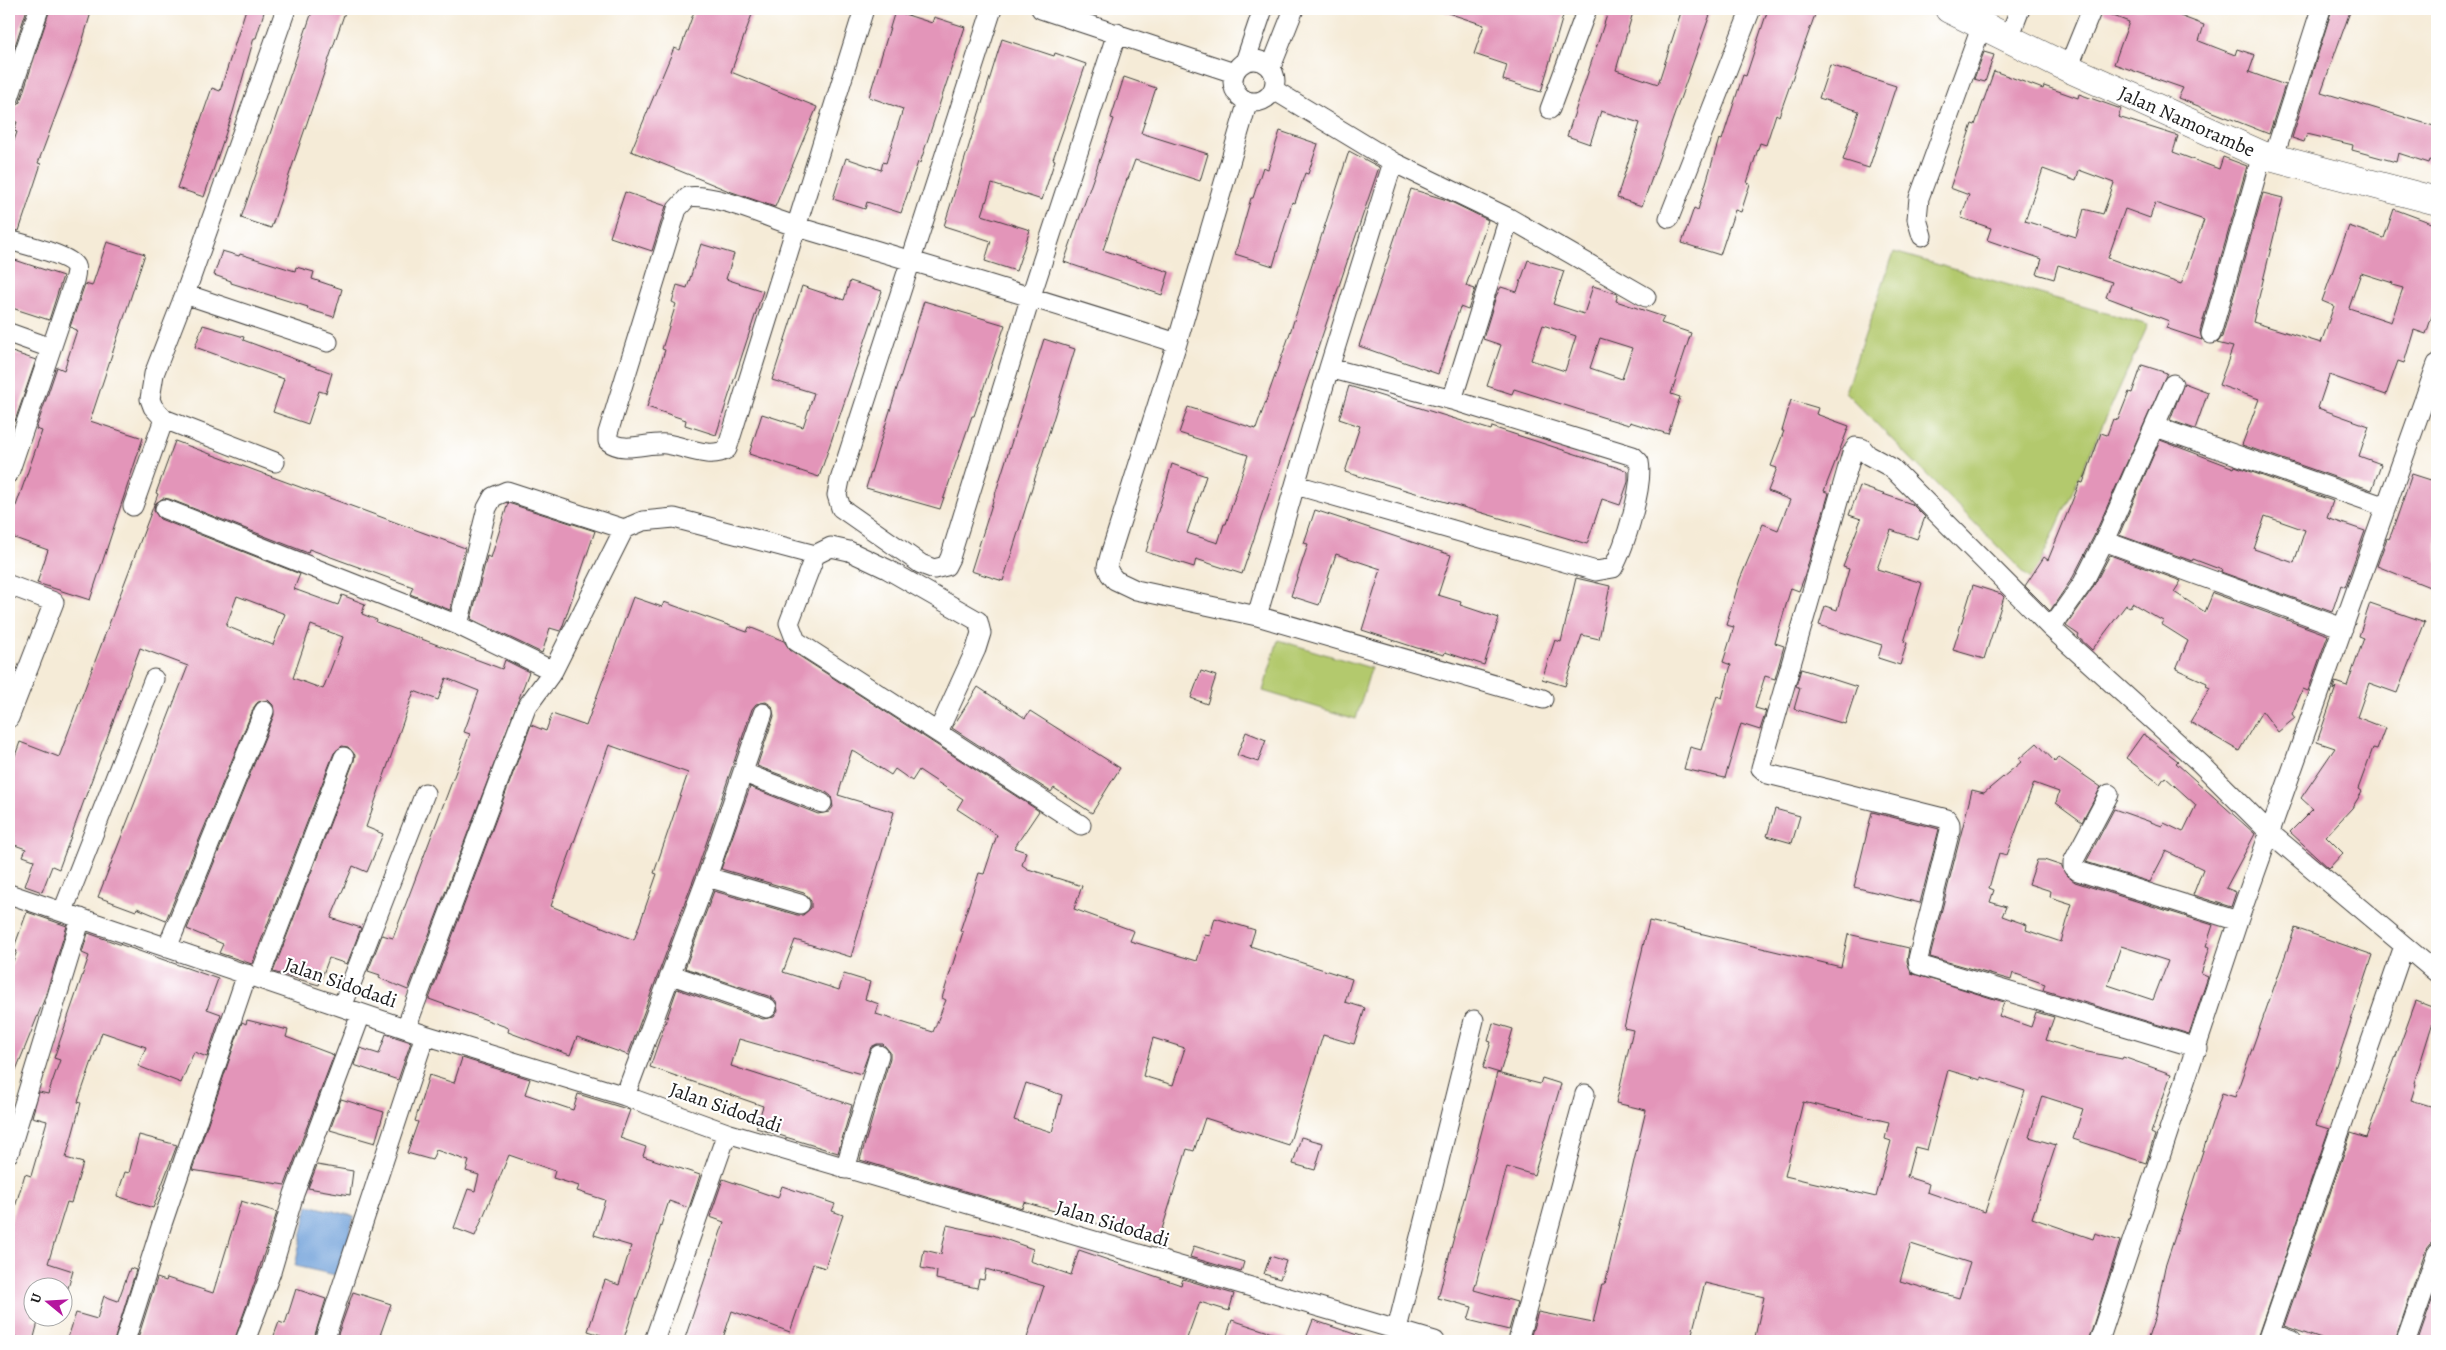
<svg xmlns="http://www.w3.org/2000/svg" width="2446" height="1350" viewBox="0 0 2446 1350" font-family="Alegreya,serif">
  <rect width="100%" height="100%" fill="#fff"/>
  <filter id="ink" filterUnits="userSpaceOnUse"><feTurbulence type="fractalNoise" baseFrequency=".02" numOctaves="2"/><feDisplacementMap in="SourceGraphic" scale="10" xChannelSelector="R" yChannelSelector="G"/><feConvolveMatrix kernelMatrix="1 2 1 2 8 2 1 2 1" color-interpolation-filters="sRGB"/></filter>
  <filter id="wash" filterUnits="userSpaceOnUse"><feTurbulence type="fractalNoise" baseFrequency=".0096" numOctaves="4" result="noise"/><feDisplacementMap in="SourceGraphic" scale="20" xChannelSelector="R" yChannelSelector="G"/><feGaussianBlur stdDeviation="1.12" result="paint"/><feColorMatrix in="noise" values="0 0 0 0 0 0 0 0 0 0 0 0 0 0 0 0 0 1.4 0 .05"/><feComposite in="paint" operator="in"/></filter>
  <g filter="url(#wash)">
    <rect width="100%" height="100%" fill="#f5ebd7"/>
    <!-- green -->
    <path fill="#b3c96d" stroke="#687244" d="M1894,252l254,73 -116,256 -187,-189z
      M1278,640l93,28 -15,51 -93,-28z"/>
    <!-- water -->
    <path fill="#6fa0d9" stroke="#465e7a" d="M308,1205l46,11 -14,60 -45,-10z"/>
    <g id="blocks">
      <!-- building -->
      <path fill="#e395b9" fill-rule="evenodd" d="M9,9h18l-18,55z
        M50,9h42l-14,47 -40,107 3,1 -22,67 -10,-2v-74l8,-23 -3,-1 3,-9 -8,-1v-12l7,-2 4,-5z
        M246,9h19l-9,29h-2l-21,74 -29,85 -27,-9 35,-100 8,3z
        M313,9h33l-75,219 -30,-10z
        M695,9h59l-23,63 86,35 -42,100 -46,-16 -98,-40 43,-103 6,2z
        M1446,9h119l-24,83 -38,-12 4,-15 -33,-11 10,-29 -39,-13z
        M1609,9h25l-18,61 42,14 24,-75h30l-70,197 -25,-8 23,-75 -39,-12 -11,33 -23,-8z
        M1768,9h49l-38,107 -3,-2 -10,31 -6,-2 -13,40 3,1 -9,28 -6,-2 -15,45 -38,-12 12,-35 4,2 21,-71 3,1 21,-65 3,1z
        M2103,9h80l-3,7 24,9 -5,16 36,14 2,-6 18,6 -6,17 36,13 -16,49 -91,-36 5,-10 -69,-24 15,-42 -26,-10z
        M2332,9h19l-30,83 116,35v35l-7,-2 -1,3 -31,-10 -2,9 -44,-12 1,-5 -46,-11 -3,8 -12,-4z
        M895,11l37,12 2,-6 31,10 -45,136 -2,-1 -17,51 -34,-11 -2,7 -32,-10 13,-41 35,12 2,-8 3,1 17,-54 -34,-12z
        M1002,39l52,17 1,-3 31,11 -33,95 2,1 -13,40 -50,-16 -10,31 48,15 -14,41 -31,-10 6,-20 -47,-15z
        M1984,52l10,3 -9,27 -11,-3z
        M1830,65l66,21 -27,82 -26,-8 16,-49 -40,-13z
        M1994,71l49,18 1,-3 34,12 1,-4 42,15 -3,8 60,19 -5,16 46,17 4,-12 24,9 -47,165 2,9 -36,-12 3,-7 -63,-24 6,-15 -54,-17 -4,14 -17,-5 5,-15 -55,-19 4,-12 -30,-10 8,-23 -19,-7 22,-64 3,1zM2043,169l33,12 3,-11 35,13 -11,31 -19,-5 -8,28 -51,-16zM2155,203l49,17 -23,64 -73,-26 17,-49 25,9z
        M1124,77l32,11 -15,45 67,21 -8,27 -65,-21 -7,19h-1l-24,71 66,22 -7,23 -98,-33 50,-143 -3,-1z
        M1280,131l38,13 -10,30 -3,-1 -10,30 -3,-1 -19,64 -38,-12 16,-56h2l10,-31 5,2z
        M1349,151l30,16 -137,407 -46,-15 -2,8 -48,-15 26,-88 34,12 -19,57 31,10 6,-19h2l22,-69 -69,-22 9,-26 68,22 32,-90z
        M1411,189l36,11 41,20 -22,66 9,3 -7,21 -8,-3 -22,67 -79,-28z
        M625,192l41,14 -14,45 -42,-14z
        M2263,193l20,5 -30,124 68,21 13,-37 -12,-5 27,-75 35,12 10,-29 43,16v76l-11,33 -12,-4 -10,33 -6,-2 -12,34 -57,-20 -11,33 51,18 -10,30 22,8 -9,26 -130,-45 17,-46 -40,-14 14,-38 -16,-4 5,-6zM2361,273l32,10 -1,2 11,3 -12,34 -42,-14z
        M107,242l38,12 -55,167 53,17 -53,162 -53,-17 11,-33 -39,-14v-10l33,-95 -6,-2 21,-62 7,3 13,-40 -7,-3 15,-43 7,2z
        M701,244l33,10 -8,25 37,12 -47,144 -31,-10 1,-5 -39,-13 18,-57 -3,-1 14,-45 -4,-2 5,-17 10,3z
        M222,251l17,5 1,-2 55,17 1,-4 18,5 -2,7 30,10 -8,28 -27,-8 1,-2 -77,-24v-2l-17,-6z
        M9,258l54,18 -14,44 -40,-13z
        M1528,260l36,11 -11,33 31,10 9,-28 25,8 -2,7 48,16 -3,6 30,10 -20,61 9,3 -12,37 -38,-12 -1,3 -27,-8 -88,-28 -2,5 -25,-8 14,-41 -18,-6 13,-43 5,-9 16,5zM1543,325l33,11 -11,35 -34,-11zM1600,338l32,10 -10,31 -32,-11z
        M850,281l32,10 -63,186 -70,-23 13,-40 41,13 11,-34 -42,-13 30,-94 42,14z
        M924,301l81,24 -31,91h-2l-32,93 -74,-21z
        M203,325l41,12 -1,3 89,33 -6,20 -7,-2 -11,33 -35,-12 11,-33 -89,-32z
        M1044,339l31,10 -72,232 -32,-10z
        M9,351l27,9 -21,61 -6,-2z
        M2142,365l25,8 -1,2 -72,161 -21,41 -23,34 -25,-25 19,-29 4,3 32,-78 3,1 18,-50 6,2 6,-16 5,1 11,-28 3,1z
        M2184,383l24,9 -13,37 -25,-9z
        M1349,386l142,44 1,-3 136,44v11l-8,23 -18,-6 -15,45 -242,-72 15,-46 -21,-7z
        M1791,400l27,8 -2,6 33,12 -25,65 5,2 -25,85 -5,13 -8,-3 -16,55 9,3 -9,33 -10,-3 -10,32 11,3 -6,19 -19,-6 -16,54 -41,-9 6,-22 11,3 16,-54 5,2 9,-33 -8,-3 11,-35 -8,-2 14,-46 23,-55 15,6 12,-30 -22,-9 9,-23 -6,-2 13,-35h-2z
        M2160,440l74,28 1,-2 98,35 -6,17 38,13 -20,56 -4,-2 -9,27 -111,-40 1,-2 -29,-11 -1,2 -73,-26zM2265,516l40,14 -11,33 -40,-14z
        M175,441l290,107 -15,62 -40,-16 3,-7 -104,-38 -1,4 -139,-54 -6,-1 -8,6 -1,7 6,8 140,55 -6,15 44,16 4,-10 23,9 -3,10 15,6 -1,2 126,47 3,-9 24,12 -121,318 -29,-12 1,-3 -12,-4 14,-36 11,3 77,-204 -6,-2 15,-41 -33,-13 -8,22 -24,-9 -48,136 17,7 -16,38 -14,-6 -22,52 30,10 -14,36 -18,-6 -10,27 -46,-13 81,-211 1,-6 -7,-8 -6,-1 -8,7 -82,211 -33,-11 4,-9 -36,-15 87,-214 -1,-10 -5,-5 -10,2 -4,5 -88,213 -29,-12 -1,3 -38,-14 90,-231 -48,-18 -81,221 -7,-3 -10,26 -17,-6 9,-26 -11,-4 3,-7 -17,-6v-71l11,-30 39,15 99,-263 -2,-1zM237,596l48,18 -12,31 -47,-19zM311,625l32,12 -20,52 -30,-11z
        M2412,474l25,8v108l-60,-24 10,-28 2,1 3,-7z
        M1860,486l52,18 13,13 -8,22 -26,-9 -14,39 45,14 -18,59 3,1 -7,22 -22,-7 4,-13 -63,-20 6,-19 12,4 12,-41 -6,-2 18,-48 -12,-4z
        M508,503l87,28 -33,97 -2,3 -10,-3 -8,25 -71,-34 16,-63 4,2z
        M1315,510l136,45 -13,40 23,7 -1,3 39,13 -15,47 -39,-13 -1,3 -27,-7 -55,-18 19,-61 -45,-15 -17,51 -28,-9 17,-52 -4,-1z
        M2110,555l71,26 -7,11 31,20 8,-19 115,42 -20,56 -5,-2 -11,25 3,4 -17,14 -16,-21 -23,40 -49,-29 20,-34 -4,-2 1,-3 -31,-14 12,-28 -27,-17 2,-3 -31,-18 -2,4 -4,-2 -34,45 -14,-13 1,-2 -13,-9 26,-37z
        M1576,578l34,8 -11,53 -17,-4 -17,51 -23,-7 13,-39 6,2z
        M1973,585l28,9 3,3 -20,62 -31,-9z
        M633,597l29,10 2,-5 83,30 2,-5 35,14 6,9 249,161 -25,37 12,4 -4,13 6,4 54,17 -8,23 60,22 -4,10 67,20 8,-26 5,1 5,-18 40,12 -5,16 102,33 -7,23 20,6 -11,36 -31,-9 -34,110 -84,-27 -11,33 -7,-2 -29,93 -134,-40 -2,6 -162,-48 30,-102v-6l-7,-8h-6l-6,3 -10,27 -122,-35 -8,27 121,39 -14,48 -82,-25 7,-22 -113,-39 27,-78 86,30 11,-2 4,-6 -2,-10 -5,-4 -86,-29 29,-77 83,24h6l8,-7v-7l-7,-8 -83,-24 29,-82 68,27 11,-2 4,-5 -2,-11 -5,-4 -69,-26 17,-50 -2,-10 -6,-4 -10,2 -4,5 -56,164 -68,182 -51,-18 -7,18 -62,-23 1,-4 -80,-29 102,-274 15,6 6,-17 34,12zM609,745l79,28 -34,100 3,1 -23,66 -83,-34zM852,750l39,25 4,-6 17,12 7,-11 44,29 -6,10 40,26 -13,39 -5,-1 -19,58 3,1 -21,66 4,2 -13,32 -57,-18 3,-10 -14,-5 5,-17 -26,-8 -5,16 -56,-18 12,-32 56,17 43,-145 -56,-17zM1153,1038l32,10 -12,37 -30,-9zM1026,1083l36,12 -10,37 -38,-12z
        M2370,603l55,19 -28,71 -28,-10 -12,34 28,11 -8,21 -4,-1 -15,41 4,3 -10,16 -26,28 17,17 -14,15 -39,-36 23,-23 -12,-11 34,-50 -18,-6 19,-55 -3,3 2,-8 12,4 17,-48 -5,-2z
        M1801,669l56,18 -12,37 -51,-15 6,-21 -4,-2z
        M1201,671l15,5 -9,28 -16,-6z
        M978,687l47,31 5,-7 90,57 -28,45 -38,-25 -3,4 -99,-64z
        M1246,732l20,8 -8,22 -21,-7z
        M2143,734l35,27 -2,2 79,71 -29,54 10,4 -5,15 -38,-12 10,-26 -37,-18 -16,31 -64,-20 28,-53 48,17 2,-3 19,9 13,-27 -31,-28 -5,7 -34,-26z
        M2037,743l18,19 3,-5 43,30 -19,35 -26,-19 3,-11 -25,-9 -27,72 -8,-2 -10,35 5,2 -4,12 16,5 -4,9 25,9 -1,5 35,12 11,-38 -22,-7 1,-6 -22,-7 8,-24h7l18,6 4,9 9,7 138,43 -7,21 4,1 -9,27 7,3 -19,57 -146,-44 2,-6 -32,-11 -2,7 -81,-23 42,-167 12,3 37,-31 -2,-3zM2121,946l47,15 -15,39 -45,-15z
        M1775,809l25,7 -8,27 -25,-7z
        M1872,812l67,17 -19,74 -66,-16z
        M27,912l40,14 -23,74 -34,85 -1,-114 8,-20 -4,-1z
        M1649,921l192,46 7,-33 61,14 -2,13 4,12 93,29 -5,14 32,11 5,-15 18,5 -8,23 32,10 44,9 1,-2 48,17 -20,59 4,2 -9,28 -73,-24 10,-30 -41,-13 -13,41 27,8 -24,73 61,21 2,-6 25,8 -32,100h-334l10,-44 -59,-14 -15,58h-133l-26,-6 7,-23 55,11 9,-39h3l41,-174 -30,-7 17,-73 -9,-2zM1948,1070l33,10v-3l44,14 -40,121 -58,-20 2,-8 -22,-7 8,-30 12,3zM1803,1102l86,20 -4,17 6,2 -15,56 -91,-21zM1911,1244l59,19 -11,35 -59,-17z
        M2295,928l78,27 -57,170 13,4 -73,212h-109l8,-24 10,-50 57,-174 13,4z
        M88,933l130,46 -11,30 14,5 -14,43 -13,-5 -13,31 -43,-17 8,-19 -44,-15 -24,70 3,1 -15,55 17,5 -12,40 -4,-1 -19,61 25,8 -7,24 -4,-1v-6l-30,-3v35l6,2 -5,19h-4l-20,-6v-108l16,-53 6,2 16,-55 -15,-4 7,-25 9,2 12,-34 -6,-2 35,-102 -7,-3z
        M2416,1001l21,8 -23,74 2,1 -5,16 26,8v98l-5,17h5v19l-7,2 -4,5 -31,92h-68l-43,-15 67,-193 15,5z
        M247,1020l41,10 -2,7 48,18 -49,130 -93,-15 50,-148 4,2z
        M1493,1023l20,6 -13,44 -17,-5 8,-26 -3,-1z
        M386,1034l25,8 -13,38 -44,-15 6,-17 19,6z
        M462,1058l68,21 -5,15 48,16 5,-16 52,16 -10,28 26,9 -3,9 57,19 -11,33 -20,-7 -46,140h-24l2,-6 -13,-4 17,-51 14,5 12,-39 -37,-11 11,-35 -28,-9 2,-5 -26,-8 2,-7 -46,-16 -34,81 -21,-8 14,-39 7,2 4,-16 -13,-4 3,-10 -33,-11 -4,10 -25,-7 11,-31 -3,-1 14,-46 25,8z
        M1497,1073l43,11 2,-6 19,6 -27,91 -27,-8 -33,123 43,12 -8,28 -41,-10 4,-13 -34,-9z
        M341,1099l43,13 -9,31 -45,-13z
        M139,1135l38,10 -24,63 -36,-12 8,-24 4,1z
        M1301,1137l22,6 -8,27 -22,-6z
        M317,1165l36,6 -3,24 -42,-7z
        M723,1179l55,19 4,-12 53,18 -3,7 11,4 -18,53 -12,-4 -23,68 -58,-21 -10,30h-38l40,-119 -14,-5z
        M241,1201l36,11 -19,61 -24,68h-97l20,-63 9,3 1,-3 46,15z
        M947,1225l46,10 40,14 -3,12 41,14 8,-25 102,35 2,-6 51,15 -5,17 -29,-9 -14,39h-160l18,-55 -58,-17 -2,11 -5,-1 -2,9 -41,-9 1,-8 -16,-3 3,-18 17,4z
        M1194,1246l50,16 -3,10 -51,-15z
        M1270,1256l16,5 -6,18 -16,-5z
        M130,1268l6,2 -22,71h-47l9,-28 21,6 7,-23 14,5z
        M2437,1286v55h-19z
        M296,1289l30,10 -13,42h-41l7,-19 6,2z
        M353,1292l38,12 -13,37h-26l-15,-4z
        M1232,1320l55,18v3h-62z
        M1313,1320l53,18 -1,3h-60z"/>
    </g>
  </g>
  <g filter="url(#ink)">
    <use href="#blocks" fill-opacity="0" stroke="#3d3b38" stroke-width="1"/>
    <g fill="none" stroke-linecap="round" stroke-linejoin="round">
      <!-- street casing -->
      <g stroke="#3d3b38" stroke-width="21">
        <path id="street" d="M864,9l-137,440c-17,11 -43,-3 -61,-5 -19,-2 -42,10 -58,-3v-8l69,-224 11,-12c28,-4 83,22 113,31 125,37 251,75 376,115
          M992,9l-152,471 -3,15 4,13 80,56 13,5 12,-3 4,-8 81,-262 86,-263
          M1041,9l193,64
          M2009,38l11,-29
          M1233 81a21 21 0 1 1 42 0a21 21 0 1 1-42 0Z
          M1245,62l18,-53
          M1271,67l23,-58
          M2068,68l24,-59
          M1274,90l119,72 116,56 137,79
          M9,98l30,-89
          M1248,101l-71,242 -66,209 -4,15 3,7 5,6 21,10 121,26 286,83
          M1550,109l37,-100
          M2273,159l48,-150
          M1669,218l82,-209
          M1922,236l-5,-17 2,-21 63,-173
          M9,240c13,4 60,15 66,26 2,4 0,10 -1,15l-65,192
          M185,294l143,48
          M9,333l42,15
          M2211,334l51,-179
          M2173,384l-69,157 239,87
          M1452,400l57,-182
          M164,419l111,43
          M2156,427l230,80
          M1296,485l300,86 17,-3c12,-22 31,-83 26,-106l-6,-6 -181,-56 -123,-32
          M133,506l31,-87 -11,-12 -3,-8 4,-25 31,-80 101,-285
          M165,509l293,116 95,46
          M815,555l-26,68 7,18 285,184
          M9,585l45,17 -45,116
          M1257,616l72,-248 64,-206
          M458,625l29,-117 6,-11 14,-6 117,38 19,-8 31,-3 141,37 16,-8 18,4 38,18 91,52 3,12 -5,16 -38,83
          M2051,628l32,-45 21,-42
          M744,773l78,30
          M2109,794l-36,68v5l5,4 160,50
          M707,877l93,27
          M9,894l416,141 200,61 102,37 708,208
          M63,911l91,-232
          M167,948l97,-237
          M672,975l95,33
          M259,978l85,-221
          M342,1007l83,-214
          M406,1028l120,-320 27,-37 71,-142
          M2198,1048l-279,-83 -1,-6 32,-129v-6l-3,-5 -179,-45 -7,-6 91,-315 4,-6 6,1 6,7 24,13 159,160 150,136 68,68 168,141
          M625,1096l82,-219 56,-164
          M9,1153l72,-235
          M845,1169l34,-114
          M1397,1329l77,-309
          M2270,1333l22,8
          M125,1341l37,-117 85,-250
          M245,1341l26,-69 23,-78 67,-180
          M324,1341l101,-306
          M654,1341l73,-208
          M1518,1341l67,-247
          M2099,1341l139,-420 199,-557
          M2267,1341l137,-395
          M2406,1341l31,-88"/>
      </g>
      <!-- secondary casing -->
      <g stroke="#3d3b38" stroke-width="29">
        <path id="secondary" d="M1949,9l119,59 194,87 175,46"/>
      </g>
      <!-- street -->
      <use href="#street" stroke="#fff" stroke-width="19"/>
      <!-- secondary -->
      <use href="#secondary" stroke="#fff" stroke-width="28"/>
    </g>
  </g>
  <g text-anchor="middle" stroke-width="4.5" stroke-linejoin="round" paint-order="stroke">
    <!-- street labels -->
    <g font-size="20" fill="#1c1c1c" stroke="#fff">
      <text transform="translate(2187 121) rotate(24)" y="7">Jalan Namorambe</text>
      <text transform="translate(341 982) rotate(19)" y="7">Jalan Sidodadi</text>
      <text transform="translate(726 1107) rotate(19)" y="7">Jalan Sidodadi</text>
      <text transform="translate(1113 1223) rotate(17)" y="7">Jalan Sidodadi</text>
    </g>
  </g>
  <!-- margin -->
  <rect width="2446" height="1350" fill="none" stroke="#fff" stroke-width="30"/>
  <!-- north arrow -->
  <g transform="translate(48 1302) rotate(288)"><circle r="24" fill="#ffffff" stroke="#a4a4a4"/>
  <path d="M0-4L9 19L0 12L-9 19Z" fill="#b5179e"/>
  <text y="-8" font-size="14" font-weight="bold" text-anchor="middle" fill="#1c1c1c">U</text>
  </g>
</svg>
